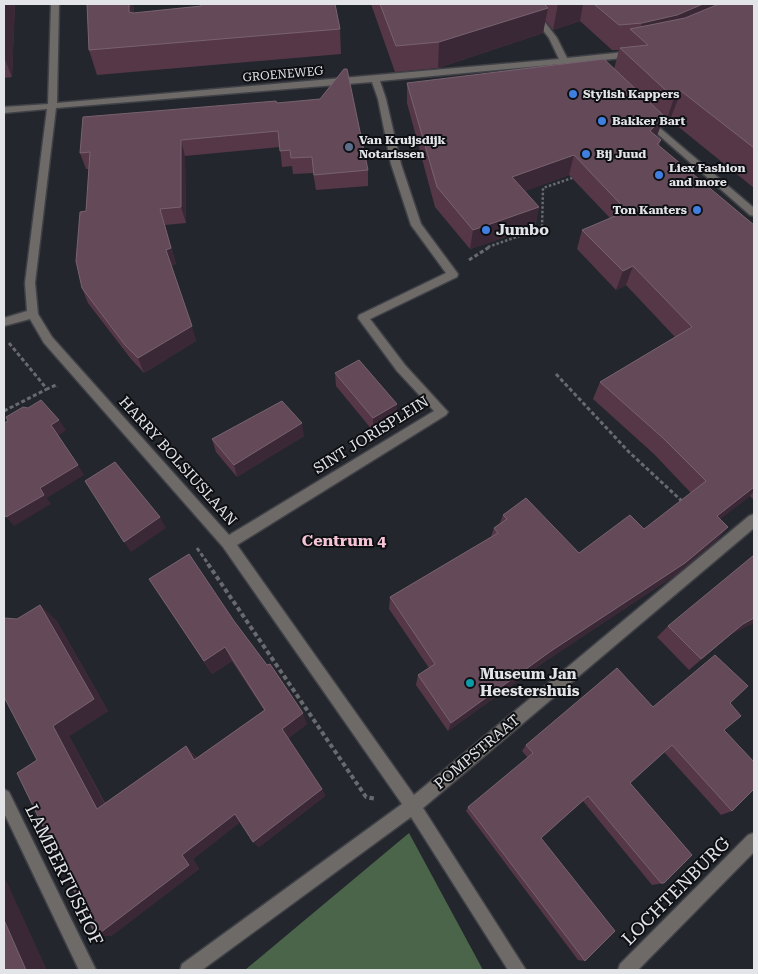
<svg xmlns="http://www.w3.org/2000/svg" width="758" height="974" viewBox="0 0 758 974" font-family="'Roboto Serif',serif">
  <rect width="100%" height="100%" fill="#24262d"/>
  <!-- forest -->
  <path fill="#4a6549" d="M409,833l74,137h-238z"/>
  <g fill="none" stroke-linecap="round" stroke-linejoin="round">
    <!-- minor casing -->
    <g stroke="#3f4147" stroke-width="3">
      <path id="minor" d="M51,4h8l-2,99 502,-44 -10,-21 -26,-34h8l26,34 10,20 67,-7 4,3 -4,3 -254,24 6,18 15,65 20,60 37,50 -1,3 -87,42 35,46 43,47 -2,3 -209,130 177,250 335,-279 5,-2v14l-331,280 103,162h-18l-97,-153 -209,153h-22l2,-6 220,-160 -179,-257 -179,-204 -14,-24 -26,7v-8l23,-7 -2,-28 22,-174 -43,4v-6l44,-3zM372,82l6,17 13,65 20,61 35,48 -87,42 -1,3 39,53 37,40 -205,124 -177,-198 -14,-23 -3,-31 21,-175z
        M647,117l107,91v8l-4,-1 -106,-93v-4z
        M4,789l5,3 87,178h-17l-75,-157z
        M754,833v19l-116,118h-20l2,-6 128,-129z"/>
    </g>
    <!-- path-far2 -->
    <path stroke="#686a70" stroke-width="2.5" stroke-dasharray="2.5 2" stroke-linecap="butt" d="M488,247l54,-19 1,-40 32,-11"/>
    <!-- path-far1 -->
    <path stroke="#686a70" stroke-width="3" stroke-dasharray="4 2.5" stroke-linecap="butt" d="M469,260l22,-14
      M9,343l38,46 9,-4 1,2
      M556,374l73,78 55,51
      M4,411l43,-22
      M197,548l12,17"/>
    <!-- path -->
    <path stroke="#686a70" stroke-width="4" stroke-dasharray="4.5 3" stroke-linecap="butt" d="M208,564l158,233 10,2"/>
    <!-- minor -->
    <use href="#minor" fill="#6d6a67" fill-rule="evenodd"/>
  </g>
  <!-- wall -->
  <path fill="#553748" d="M4,4h11l-3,73 -8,1z
    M87,4h46l1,9 67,-7 139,23 1,25 -244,21 -8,-25z
    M371,4h383v184l-84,-68 -6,8 -3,-3 -5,11 5,4 -2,6 95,79v275l-4,-4 -30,23 8,8 -12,14 -42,35 -130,86 -96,69 -32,-46 2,-10 11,-7 -40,-59 1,-12 101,-60 3,-9 6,-5 3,-8 76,38 65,-24 47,-36 -37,-39 -61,-55 7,-17 75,-45 -49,-52 -10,5 -39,-41 5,-19 28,-12 -41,-43 -44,16 14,16 -4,20 -65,22 -35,-42 -28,-104v-20l207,-14 5,-19h-7l-32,-29 -27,9 -8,-10 -2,13 -105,35 -43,4z
    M277,103l91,67v16l-52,4 -3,-17 -20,1 -1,-8 -10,1 -2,-20 -95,9 1,67 -21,2 11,39 -5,1 25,76 -52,32 -13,-14 -43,-56 -6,-15 7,-119h-3l-6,-16z
    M335,373l62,31v13l-24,14 -37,-45z
    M304,436l-67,41 -21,-25 -4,-13z
    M149,579l85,42 73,103 -19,14 34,51 3,7 -66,51 -6,-5 -13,-20 -47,37 6,10 -88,67 -74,-176 -20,-141 39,1 52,91 -39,25 36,67 81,-57 9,10 2,2 67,-48 -32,-49 -20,13z
    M668,626l62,9 -41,35 -32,-33z
    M730,703l-6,27 8,81 -11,4 -57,-63 -34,31 34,100 -12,2 -69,-84 -42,37 44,123 -7,-1 -112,-149 2,-4 60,-49 -6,-7 4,-6 127,-38z"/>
  <!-- shaded-wall -->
  <path fill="#3b2836" d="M4,4h11l-3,73 -8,-20z
    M129,4h4l3,34 -7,-26z
    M558,4h25l-3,17 -27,9z
    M703,4h30l-95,32 4,-13z
    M548,8l-5,25 -105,35 1,-26z
    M681,91l-11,29 -6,8 10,-30z
    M664,116l-7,20 -13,15 6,-20z
    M181,140l4,16 1,67 -5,-16z
    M574,155l-5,20 -60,22 3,-20z
    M539,207l-4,20 -65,22 3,-19z
    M160,209l5,16 11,39 -5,1 -5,-15z
    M633,266l-7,19 -10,5 7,-19z
    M192,326l4,15 -52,32 -6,-15z
    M397,404v13l-24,14v-13z
    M59,420l7,10 -8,6 -7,-11z
    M302,423l2,13 -67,41 -3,-12z
    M78,465l6,10 -37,23 4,6 -37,22 -8,-9 34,-29z
    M754,487v4l-4,5 -45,35 12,-15z
    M160,517l6,11 -35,24 -7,-10z
    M728,527l-12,14 -42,35 -130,86 -96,69 3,-8 100,-72z
    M40,605l16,15 52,91 -39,25 42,80 -14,-7 -44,-83z
    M754,618v5l-24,12 -41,35 54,-46z
    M225,647l7,14 -20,13 -8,-13z
    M303,713l4,11 -21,15 -4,-10z
    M186,746l9,10 8,13 -9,-9z
    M322,789l3,7 -66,51 -6,-5z
    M235,814l8,6 -50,39 6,10 -88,67h-15l86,-81z
    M4,876l43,94h-21l-22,-50z"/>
  <!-- building -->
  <path fill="#644a59" stroke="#786270" d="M87,4h42v8l4,1 68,-7v-2h134l5,25 -251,21z
    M380,4h164l4,4 -109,34 -43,4z
    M594,4h109l-26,11 -35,8 -23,2z
    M719,4h35v144l-73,-57 -7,7 -54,-50 28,-3 -18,-16 55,-11z
    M604,59l60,57 -14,15 11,9 -4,4 97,81v262l-37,29 11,11 -43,36 -134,88 -100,72 -33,-48 17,-11 -45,-67 108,-64 -4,-5 13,-9 -4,-4 23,-17 53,55 51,-38 14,14 62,-48 -43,-43 -63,-56 92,-55 -59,-61 -10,5 -41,-41 45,-19 -53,-56 -62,22 27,30 -66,23 -36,-43 -30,-104z
    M344,69h3l21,101 -54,5 -2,-18 -21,1 -1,-8 -10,1 -2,-20 -97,9v67l-21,2 11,39 -5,2 26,76 -54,32 -13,-13 -43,-57 -6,-27 4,-49 6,-1 4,-59 -10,1 3,-36 193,-16 1,2 43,-4z
    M359,360l38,44 -24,14 -38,-45z
    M41,400l18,20 -8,5 27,40 -38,23 4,7 -38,22 -2,-3v-91l4,-2 -2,-4 17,-10 5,1z
    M282,401l20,22 -68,42 -22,-26z
    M115,462l45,55 -36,25 -39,-61z
    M189,554l45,67 33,44 3,-1 33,49 -21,16 40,60 -69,53 -18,-28 -53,41 7,10 -93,71 -79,-163 20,-13 -33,-63v-79l13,1 23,-14 54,94 -41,27 44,83 89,-63 8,14 71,-50 -40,-63 -21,14 -55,-82z
    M754,555v63l-11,6 -42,35 -33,-33z
    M715,655l33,31 -18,17 11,13 -17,14 30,32v27l-22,22 -60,-66 -42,38 62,72 -28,28h-3l-73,-87 -47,42 74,93 -30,30 -117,-154 65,-54 -7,-8 91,-77 36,39z
    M4,920l22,50h-22z"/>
  <!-- markers -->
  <g fill="#3f7fe0" stroke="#0e0f12" stroke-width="2">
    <circle cx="573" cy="94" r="5"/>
    <circle cx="602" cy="121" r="5"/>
    <circle cx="586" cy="154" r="5"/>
    <circle cx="659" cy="175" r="5"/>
    <circle cx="697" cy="210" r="5"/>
    <circle cx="486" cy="230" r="5"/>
  </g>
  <circle fill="#5c6f8a" stroke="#0e0f12" stroke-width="2" cx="349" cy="147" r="5"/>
  <circle fill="#0f9aa8" stroke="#0e0f12" stroke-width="2" cx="470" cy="683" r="5"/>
  <g text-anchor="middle" stroke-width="4" stroke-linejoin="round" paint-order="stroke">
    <!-- far-street labels -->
    <g font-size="12" fill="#e2e4e8" stroke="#0e0f12">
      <text transform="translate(283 74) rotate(-5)" y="4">GROENEWEG</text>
    </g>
    <!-- far-poi labels -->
    <g font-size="12" font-weight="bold" fill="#e2e4e8" stroke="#0e0f12" text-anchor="start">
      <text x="583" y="98">Stylish Kappers</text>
      <text x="612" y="125">Bakker Bart</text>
      <text x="359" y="144">Van Kruijsdijk<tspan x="359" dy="14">Notarissen</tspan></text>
      <text x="596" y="158">Bij Juud</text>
      <text x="669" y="172">Liex Fashion<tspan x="669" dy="14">and more</tspan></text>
      <text x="687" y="214" text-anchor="end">Ton Kanters</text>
    </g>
    <!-- poi labels -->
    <g font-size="15" font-weight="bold" fill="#e2e4e8" stroke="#0e0f12" text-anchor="start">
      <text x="496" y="235">Jumbo</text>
      <text x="480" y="679">Museum Jan<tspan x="480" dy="17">Heestershuis</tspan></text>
    </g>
    <!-- street labels -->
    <g font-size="15" fill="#e2e4e8" stroke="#0e0f12">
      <text transform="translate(371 435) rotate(-32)" y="5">SINT JORISPLEIN</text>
      <text transform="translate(178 461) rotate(48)" y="5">HARRY BOLSIUSLAAN</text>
      <text transform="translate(477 752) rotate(-40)" y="5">POMPSTRAAT</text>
    </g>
    <!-- neighbourhood labels -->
    <g font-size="16" font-weight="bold" fill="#f5c4d5" stroke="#0e0f12">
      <text x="344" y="546">Centrum 4</text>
    </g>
    <!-- near-street labels -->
    <g font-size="18" fill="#e2e4e8" stroke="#0e0f12">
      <text transform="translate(64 875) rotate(64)" y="6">LAMBERTUSHOF</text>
      <text transform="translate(676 891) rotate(-45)" y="6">LOCHTENBURG</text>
    </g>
  </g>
  <!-- border -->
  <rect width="758" height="974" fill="none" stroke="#e2e4e8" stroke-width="10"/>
</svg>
